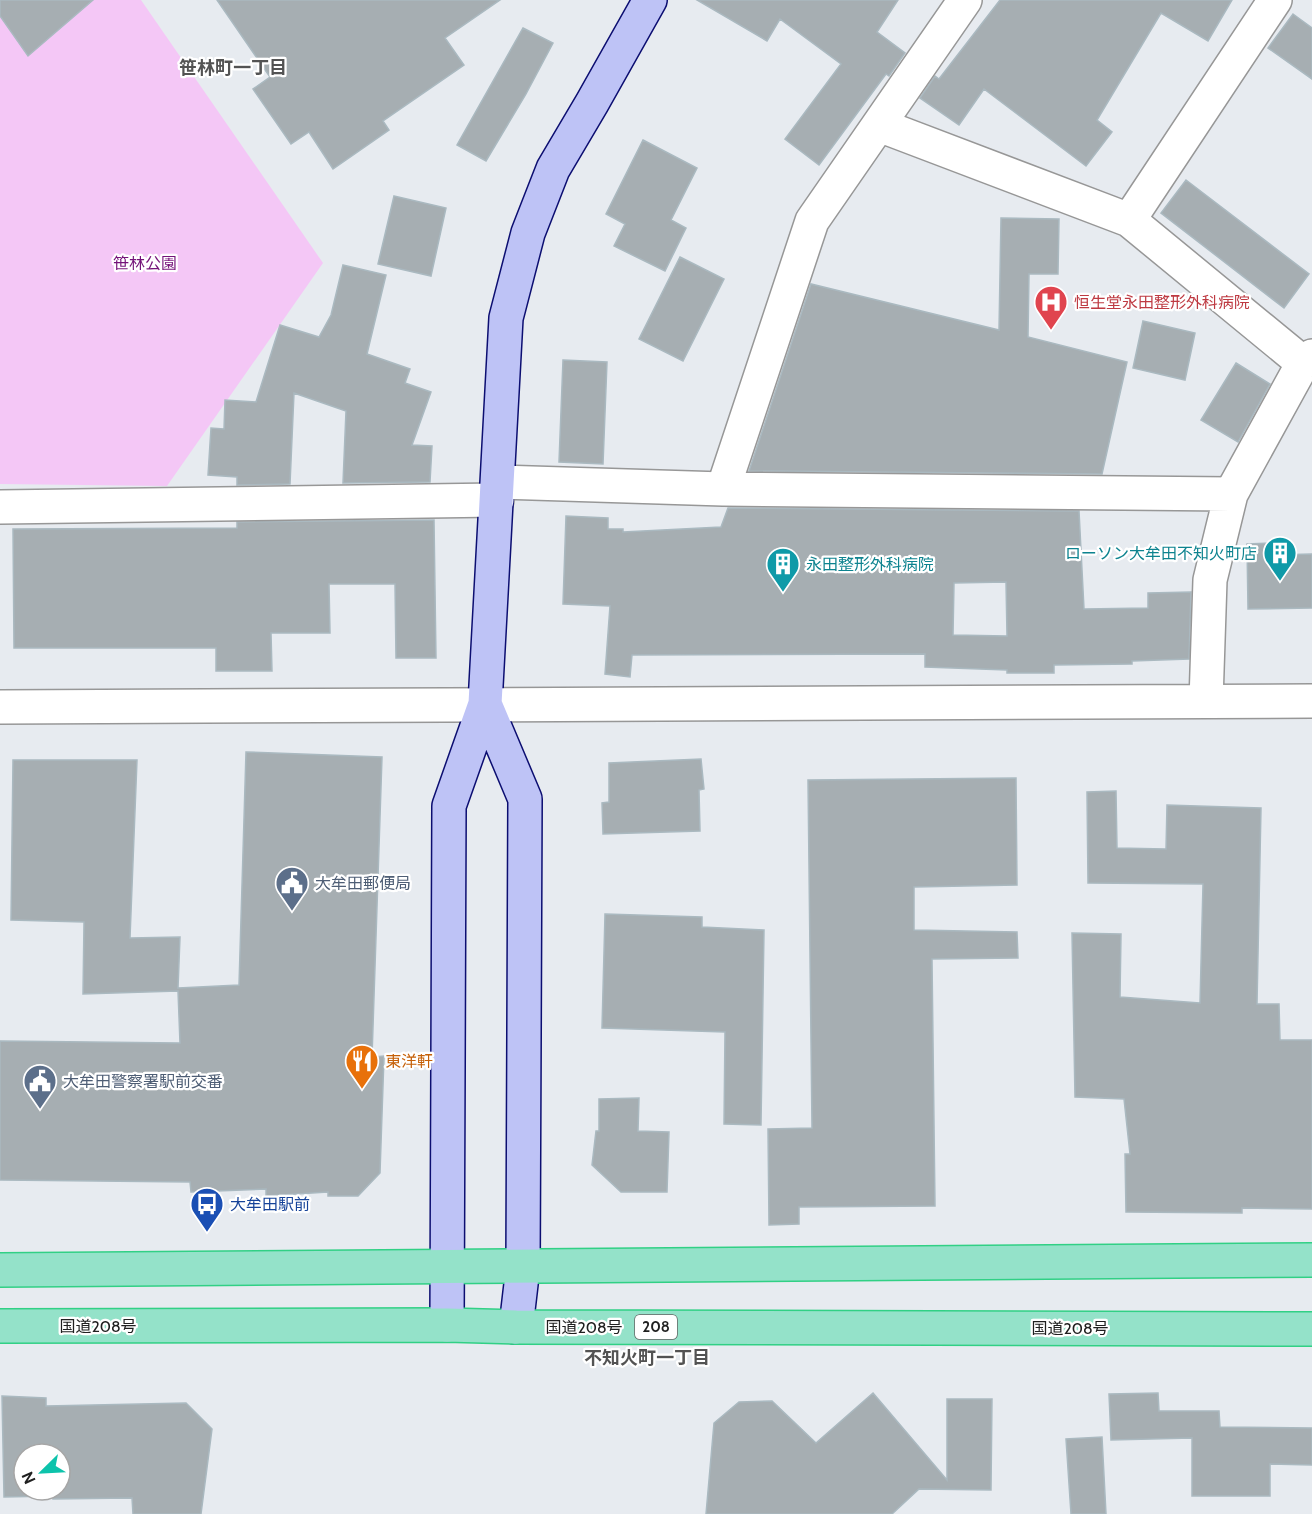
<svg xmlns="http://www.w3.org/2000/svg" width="1312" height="1514" viewBox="0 0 1312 1514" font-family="Cabin,'Noto Sans JP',sans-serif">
  <rect width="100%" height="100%" fill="#e7ebf0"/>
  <!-- park -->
  <path fill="#f4c7f6" d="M0,0h141l182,263 -156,223 -167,-2z"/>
  <!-- building -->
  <path fill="#a6aeb2" stroke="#aab9c0" stroke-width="1.5" fill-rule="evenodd" d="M0,0h93l-65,56 -28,-40z
    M217,0h283l-55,38 19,27 -81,56 6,9 -56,39 -24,-37 -18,12 -38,-55 17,-12z
    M697,0h201l-21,32 28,21 -16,23 -3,-2 -67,91 -34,-26 56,-75 -61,-45 -13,22z
    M1000,0h232l-24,41 -47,-28 -64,107 15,12 -26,34 -102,-77 -25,36 -39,-27 15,-22 4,3z
    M1293,14l19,14v51l-44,-31z
    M523,28l30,15 -27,51 -40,67 -29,-16z
    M643,140l54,28 -26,52 15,8 -21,43 -51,-25 11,-22 -19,-10z
    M1186,180l123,94 -25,34 -123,-95z
    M394,196l52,12 -15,68 -53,-12z
    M1001,218l58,1 -1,55h-29l-1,63 99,25 -25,112 -353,-3 62,-187 188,46z
    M680,257l44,22 -41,82 -44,-22z
    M343,265l43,10 -19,79 43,15 -5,14 26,9 -19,53 20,1 -2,36 -87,1 3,-72 -52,-18 -4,91 -53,1v-8l-29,-2 3,-47 13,1 1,-29 31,2 24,-77 39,12 12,-22z
    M1143,321l52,12 -10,47 -52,-12z
    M563,360l44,2 -4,102 -44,-2z
    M1236,363l34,21 -32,58 -37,-22z
    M728,508l351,3 5,98 64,-1v-15l43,-1 -2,67 -57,2v3l-78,1v8h-47v-3l-82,-3v-13l-293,1 -2,22 -25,-3 5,-68 -47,-2 3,-88 42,2v11h15v3l98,-5zM1006,582l1,54 -54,-1 1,-52z
    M434,520l2,138h-40l-1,-74h-66l1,49h-59l1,38h-56v-23h-202l-1,-119 224,-1v-6z
    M1274,543v12l38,-1v54l-64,1 -1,-65z
    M246,752l136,5 -10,300 12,-1 -4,117 -22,23h-30v-4l-62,4v-7l-75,3 -1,-10 -190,-2v-139l180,2 -2,-52 -95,3 1,-72 -73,-2 2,-160h124l-7,178 50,-1 -2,51 61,-3z
    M701,759l3,30 -5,1 1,41 -97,3 -1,-31 7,-1v-39z
    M1016,778l1,107 -103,2v43l103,2 1,26 -86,1 3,247 -136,1v17l-30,1 -1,-96 44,-1 -4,-348z
    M1116,791l1,57 49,1 1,-44 94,3 -4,196h22l1,36h32v169l-70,-1v5l-116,-1 -1,-58h5l-6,-55 -49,-2 -3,-164 49,1 -1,63 80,6 3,-119 -115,-1 -1,-91z
    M605,914l97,3v10l62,3 -3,195 -37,-1 1,-92 -123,-4z
    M639,1098l-1,33 31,1 -2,60h-46l-29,-27 4,-34h3v-32z
    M873,1393l74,87v-81h45l-1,91 -72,-1 -27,25h-186l8,-91 25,-21 33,-1 44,42z
    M1158,1393l1,18h60l1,16 92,1v37l-42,-1v32h-78v-58l-81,2 -2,-46z
    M2,1396l44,2v8l140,-3 26,26 -11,85h-68l-1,-16 -79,1v-3l-49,1zM24,1454h36v36h-36z
    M1102,1437l4,77h-35l-5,-75z"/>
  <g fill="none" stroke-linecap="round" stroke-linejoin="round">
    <!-- street casing -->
    <g stroke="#979797" stroke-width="36">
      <path id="street" d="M879,125l250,95 174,143
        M1129,220l146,-220
        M498,482l225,7 89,-268 153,-221
        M723,489l508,5
        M0,507l497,-7
        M1206,701l4,-121 21,-86 72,-131 9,-7
        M0,707l1312,-6"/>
    </g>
    <!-- secondary casing -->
    <g stroke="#0c0e71" stroke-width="36">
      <path id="secondary" d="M485,704l40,95 -2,468 -7,60
        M447,1325l2,-519 36,-102 21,-386 22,-85 25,-64 39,-66 58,-103"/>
    </g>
    <!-- highway casing -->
    <g stroke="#31d085" stroke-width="36">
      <path id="highway" d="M0,1270l1312,-10
        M0,1326l447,-1 69,2 796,2"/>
    </g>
    <!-- street -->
    <use href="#street" stroke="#fff" stroke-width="33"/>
    <!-- secondary -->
    <use href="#secondary" stroke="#bec3f6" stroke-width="33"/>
    <!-- highway -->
    <use href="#highway" stroke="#94e2c9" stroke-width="33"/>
  </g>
  <!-- icons -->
  <defs>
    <g id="hospital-pin" transform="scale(1.725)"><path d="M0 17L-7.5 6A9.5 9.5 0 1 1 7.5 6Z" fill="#e0444e" stroke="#fff"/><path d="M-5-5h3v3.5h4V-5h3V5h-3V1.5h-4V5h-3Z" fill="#fff"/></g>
    <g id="building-pin" transform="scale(1.725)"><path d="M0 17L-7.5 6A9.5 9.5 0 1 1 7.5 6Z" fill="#0f9aa8" stroke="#fff"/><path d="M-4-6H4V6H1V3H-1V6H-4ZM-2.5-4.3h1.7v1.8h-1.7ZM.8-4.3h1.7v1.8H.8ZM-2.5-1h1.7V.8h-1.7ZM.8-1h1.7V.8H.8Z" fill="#fff"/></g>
    <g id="civic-pin" transform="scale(1.725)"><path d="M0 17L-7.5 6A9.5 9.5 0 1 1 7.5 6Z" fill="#5c6f8a" stroke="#fff"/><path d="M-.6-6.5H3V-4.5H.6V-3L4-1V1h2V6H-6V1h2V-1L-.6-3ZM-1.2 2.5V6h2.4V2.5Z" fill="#fff"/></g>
    <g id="restaurant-pin" transform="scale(1.725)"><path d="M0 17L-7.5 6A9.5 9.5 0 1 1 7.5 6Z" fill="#e8710a" stroke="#fff"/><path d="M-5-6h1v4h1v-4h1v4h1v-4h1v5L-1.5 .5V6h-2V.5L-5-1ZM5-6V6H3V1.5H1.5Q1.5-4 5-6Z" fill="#fff"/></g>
    <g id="bus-pin" transform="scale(1.725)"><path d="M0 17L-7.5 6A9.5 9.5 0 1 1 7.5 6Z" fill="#1a4fb4" stroke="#fff"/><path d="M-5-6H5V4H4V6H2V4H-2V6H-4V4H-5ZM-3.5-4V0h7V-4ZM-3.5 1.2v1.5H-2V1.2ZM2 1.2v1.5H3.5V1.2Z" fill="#fff"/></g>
  </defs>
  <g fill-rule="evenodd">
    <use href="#hospital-pin" x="1051" y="302"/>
    <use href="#building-pin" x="1280" y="553"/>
    <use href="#building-pin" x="783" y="564"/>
    <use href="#civic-pin" x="292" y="883"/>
    <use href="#restaurant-pin" x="362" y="1061"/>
    <use href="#civic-pin" x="40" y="1081"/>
    <use href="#bus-pin" x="207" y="1204"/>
  </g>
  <g text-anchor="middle" stroke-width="4.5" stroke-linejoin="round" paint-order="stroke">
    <!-- shield labels -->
    <rect fill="#fff" stroke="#636363" stroke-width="1.5" x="635" y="1315" width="42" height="24" rx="4.5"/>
    <g font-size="15" font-weight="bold" fill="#202020">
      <text x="656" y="1332">208</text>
    </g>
    <!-- park labels -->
    <g font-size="16" fill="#741379" stroke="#fff">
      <text x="145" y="269">笹林公園</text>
    </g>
    <!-- health labels -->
    <g font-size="16" fill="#be3a42" stroke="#fff" text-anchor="start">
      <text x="1074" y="308">恒生堂永田整形外科病院</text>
    </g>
    <!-- culture labels -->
    <g font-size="16" fill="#0d838f" stroke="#fff" text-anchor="end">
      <text x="1257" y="559">ローソン大牟田不知火町店</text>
      <text x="806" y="570" text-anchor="start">永田整形外科病院</text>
    </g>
    <!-- service labels -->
    <g font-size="16" fill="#4e5e75" stroke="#fff" text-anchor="start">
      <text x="315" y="889">大牟田郵便局</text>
      <text x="63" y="1087">大牟田警察署駅前交番</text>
    </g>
    <!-- food labels -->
    <g font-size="16" fill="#c56008" stroke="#fff" text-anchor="start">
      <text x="385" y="1067">東洋軒</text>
    </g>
    <!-- transit labels -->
    <g font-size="16" fill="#164399" stroke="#fff" text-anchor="start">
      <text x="230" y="1210">大牟田駅前</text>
    </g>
    <!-- street labels -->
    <g font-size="16" fill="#202020" stroke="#fff">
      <text x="98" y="1332">国道208号</text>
      <text x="584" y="1333">国道208号</text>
      <text x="1070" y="1334">国道208号</text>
    </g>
    <!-- neighbourhood labels -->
    <g font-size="18" font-weight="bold" fill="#535353" stroke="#fff">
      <text x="233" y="74">笹林町一丁目</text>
      <text x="647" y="1364">不知火町一丁目</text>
    </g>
  </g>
  <!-- north arrow -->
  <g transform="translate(42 1472) rotate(246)"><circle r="28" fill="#ffffff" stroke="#a6a6a6" stroke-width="1.5"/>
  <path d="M0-4.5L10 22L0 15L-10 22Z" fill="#0dc3ab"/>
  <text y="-9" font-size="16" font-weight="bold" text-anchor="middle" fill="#202020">N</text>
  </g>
</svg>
